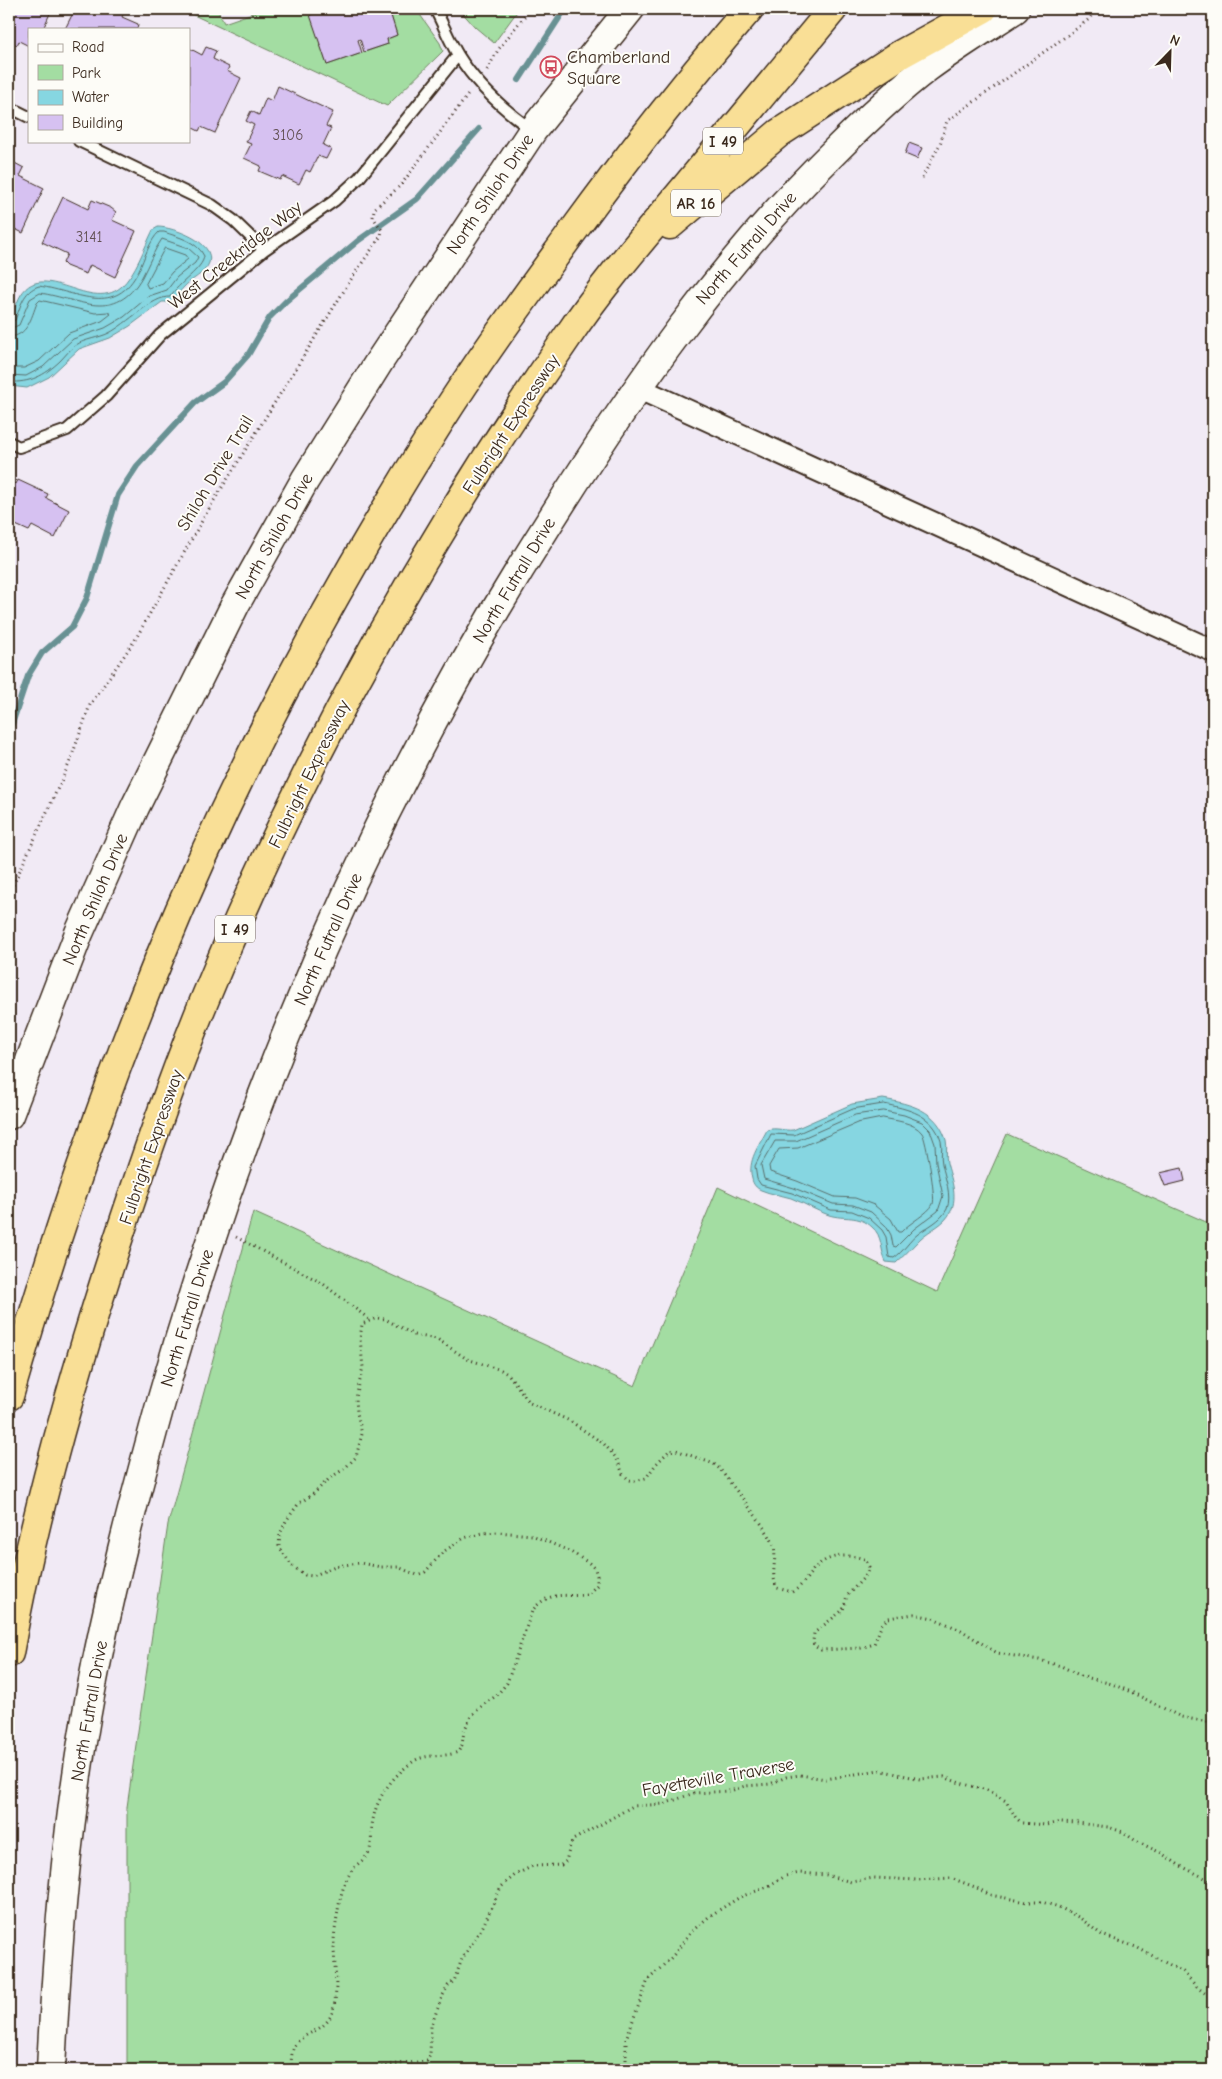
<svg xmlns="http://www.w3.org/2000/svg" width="1222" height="2079" viewBox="0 0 1222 2079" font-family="'Comic Neue',sans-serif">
  <rect width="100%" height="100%" fill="#f1eaf5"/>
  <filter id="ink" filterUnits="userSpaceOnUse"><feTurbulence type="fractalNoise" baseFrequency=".02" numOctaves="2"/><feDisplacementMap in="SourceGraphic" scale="10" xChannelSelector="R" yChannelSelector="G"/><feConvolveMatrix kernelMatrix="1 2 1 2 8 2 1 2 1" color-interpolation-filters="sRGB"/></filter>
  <g filter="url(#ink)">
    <!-- green -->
    <path fill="#a3dda2" stroke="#6f8460" d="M181,9h36l7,14 40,-14h45l18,56 61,-21 -1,-5 10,-4 -8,-26h27l24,34 3,8 -56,55z
      M459,9h60l-25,34 -19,-16z
      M1007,1134l206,91v845h-1086v-263l41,-283 85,-312 382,174 83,-199 219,105z"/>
    <!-- water -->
    <path fill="#86d6e1" stroke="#689193" d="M158,227c15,0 58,15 51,36 -4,11 -18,16 -25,24 -6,6 -8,12 -15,17l-3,-2h-4l-32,24 -20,12 -31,11 -30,28 -22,11 -18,-2c0,-20 -3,-42 0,-61 1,-8 5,-15 8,-22 20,-52 71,12 104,-16 15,-14 23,-39 32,-57z
      M883,1099c28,5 54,11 63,41 2,8 -1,15 1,23 4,15 11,33 4,48 -6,14 -21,18 -31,28 -8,8 -15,16 -24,24l-10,-1c-6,-12 -3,-26 -14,-35 -14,-13 -27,-7 -43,-12 -13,-4 -25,-12 -38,-17 -10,-3 -21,-4 -30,-8 -5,-2 -8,-6 -9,-11 -5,-19 7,-33 15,-49 9,-3 17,1 26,0l59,-26z"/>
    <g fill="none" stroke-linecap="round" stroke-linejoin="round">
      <!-- shore -->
      <path stroke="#596f6c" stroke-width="1" d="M165,248l20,7 3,4 -16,13 -9,11 -15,5 -2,-4z
        M9,323l6,-3c6,-14 8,-29 24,-34 40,6 76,32 100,-16 5,-11 11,-30 20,-38h5c14,5 33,9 40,24 -1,13 -26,27 -34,41 -18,-1 -43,27 -61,36 -10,5 -24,6 -33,12 -6,4 -11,11 -16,16 -16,15 -30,22 -51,21
        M9,329l10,-4 11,-26 10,-6c40,6 75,31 102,-16 7,-13 12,-27 20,-38l26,9 10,9 -3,6 -18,14 -10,13 -18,6 -25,21 -19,11 -32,11 -30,28 -17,9 -17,-1
        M9,337c19,-1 22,-19 28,-34l3,-3 55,13 13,-1 3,2 -9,7 -33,12 -30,28 -15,7h-15
        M884,1104c24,5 49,10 57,37 2,7 -1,15 1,23 3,14 10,31 5,45 -6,12 -19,17 -29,25 -9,7 -14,17 -24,24l-5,-1 -3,-20 -4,-7 -13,-12 -17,-7 -21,-1 -39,-17 -31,-8 -4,-6 -2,-13 16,-32 23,1 59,-26z
        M884,1111l20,4 18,7 8,8 5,14 1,19 7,33 -5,15 -24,18 -18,18 -3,-1 -2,-11 -5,-9 -15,-14 -18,-7 -20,-1 -39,-16 -30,-9 -3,-14 14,-24h21l59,-26z
        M883,1118c13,3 31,4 39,15 4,5 14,65 11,71 -4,9 -24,19 -32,28h-3l-7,-13 -17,-14 -19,-7 -20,-1 -38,-16 -27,-9 -1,-6 10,-17 19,-1 59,-25z"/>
      <!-- stream -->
      <path stroke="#689193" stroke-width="6" d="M519,80l46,-71
        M9,733l19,-57 14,-23 30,-26 15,-29 31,-103 19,-29 58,-63 29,-21 24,-27 22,-38 16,-16 73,-61 58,-41 62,-70"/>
    </g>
    <!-- building -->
    <path fill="#d6c1f1" stroke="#3b2a1e" d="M9,9h43l-9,20h-14v17l-10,-5 -2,4 -8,-4z
      M75,9h30l6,3 2,-3h12l-3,8 16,7 -1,5h-72z
      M319,9h27v1l3,-1h40l8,26 -10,4 1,5 -24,8 -4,-13 -2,1 4,13 -35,12 -17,-50 10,-4z
      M206,47l10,4 -3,8 16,8 -2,4 14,7 -26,55 -14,-6 -2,4 -10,-5v-78l13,7z
      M278,86l55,26 -7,14 5,2 -8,17 8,4 -5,10 -8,-3 -8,16 -4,-2 -7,14 -17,-8 -2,4 -21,-9 2,-5 -17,-8 7,-14 -5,-2 8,-17 -8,-4 5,-10 8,4 7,-17 6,3z
      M909,143l13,5 -5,11 -12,-5z
      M9,160l15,8 -4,8 24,12 -21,45 -14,-7z
      M63,197l25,12 4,-9 19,8 5,4 -4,8 24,11 -21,46 -25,-12 -4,9 -20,-8 -3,-3 4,-9 -25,-12z
      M18,480l30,14 -2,4 23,12 -14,28 -23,-12 -3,5 -20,-9v-41l7,3z
      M1182,1168l3,13 -20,5 -5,-13z"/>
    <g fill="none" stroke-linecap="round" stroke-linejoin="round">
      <!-- lane casing -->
      <g stroke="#3b2a1e" stroke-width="14">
        <path id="lane" d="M435,9c8,15 14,31 23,46 18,29 46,55 74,75
          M9,107l20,10
          M79,141l133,64 21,15 31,30
          M9,442l10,5 48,-17 39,-34 54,-61 104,-85 70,-49 25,-23 99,-123"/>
      </g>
      <!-- street casing -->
      <g stroke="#3b2a1e" stroke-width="25">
        <path id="street" d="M638,388l575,263"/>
      </g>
      <!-- secondary casing -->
      <g stroke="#3b2a1e" stroke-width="31">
        <path id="secondary" d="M9,1115l70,-182 56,-126 100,-202 70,-125 74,-118 154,-232 97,-121
          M51,2070c6,-125 16,-251 39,-374 18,-97 43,-192 69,-287 88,-314 217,-616 393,-891 82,-130 169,-255 279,-363 31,-31 62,-61 96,-87 28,-21 59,-40 88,-59"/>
      </g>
      <!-- highway casing -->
      <g stroke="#3b2a1e" stroke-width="31">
        <path id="highway" d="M670,225l109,-92 122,-79 82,-45
          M9,1396c43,-149 91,-293 150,-437 76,-186 172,-366 280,-536 41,-65 87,-127 132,-189 57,-78 115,-153 178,-225
          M9,1653c24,-135 62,-268 104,-398 28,-86 57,-172 92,-256 95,-233 219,-456 363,-663 35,-52 76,-99 116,-147 49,-60 99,-120 149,-180"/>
      </g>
      <!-- path -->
      <path stroke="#3b2a1e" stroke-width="3" stroke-dasharray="1 4" stroke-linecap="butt" d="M487,70l11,-20 32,-41
        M922,178l18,-34 7,-23 132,-94 10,-8 7,-10
        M9,894l60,-130 21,-59 45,-65 72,-128 148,-239 26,-37 1,-6 -9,-13 1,-8 27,-24 69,-93
        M236,1237l86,46 48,37
        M292,2070c-6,-43 30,-30 40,-57 9,-25 -1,-57 3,-83 3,-19 5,-42 16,-58 5,-9 16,-12 19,-23 2,-7 1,-15 2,-23 3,-27 19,-49 42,-65 13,-8 30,-3 44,-9l4,-7 2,-14 7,-15 12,-11 13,-9 11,-13 25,-72c17,-21 31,-14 55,-16l10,-10v-9l-2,-7 -6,-6 -20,-12 -37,-16 -34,-3 -15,1 -19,5 -21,14 -18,20 -8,3 -19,-8h-17l-21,-4 -25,3 -22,10 -8,-1 -14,-10 -12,-19 1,-12 6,-13 13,-18 13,-8 18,-17 14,-9 12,-12 6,-23 -5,-21 -1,-15 7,-31 -3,-28 2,-15 15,-6 8,1 29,16 23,4 30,20 34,11 8,5 21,28 40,18 34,23 13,15 6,15 6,6 6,1 11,-3 10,-14 13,-13 7,-1 38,14 6,5c10,15 51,63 54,77 3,15 -4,28 3,42l15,4c11,-6 14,-14 22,-23 14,-15 33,-15 51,-10l4,8 -3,8 -19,21 -4,14 -29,23 -1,8 1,5 7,4 40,-2 13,-4 8,-20 6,-6 26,-4 19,4 28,12 36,23 42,7 22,6 20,10 31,8 19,8 50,25 32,6
        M372,2070l17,-5 38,-4 3,-6 1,-29 11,-29 6,-11 6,-5 8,-22 21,-33 18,-39 14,-12 18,-9 28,-1 5,-4 4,-15 3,-6 60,-34 31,-2 30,-11 36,-2 15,-5 25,-2 16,-7 14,-2 26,4 53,-9 41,9 24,-2 16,6 27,7 19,11 10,17 6,5 24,2 15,-3 16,1 31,4 15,5 13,9 25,12 18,12 28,14 6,6
        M626,2070v-31l22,-59 24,-23 19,-25 20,-17 29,-18 30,-11 15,-10 15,-3 26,2 25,7 22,-4 45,2 33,-2 24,9 15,8 37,7h15l17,5 21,11 22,17 34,12 47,25 15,16 15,11"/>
      <!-- lane -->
      <use href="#lane" stroke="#fdfcf7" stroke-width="10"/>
      <!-- street -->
      <use href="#street" stroke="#fdfcf7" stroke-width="21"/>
      <!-- secondary -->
      <use href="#secondary" stroke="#fdfcf7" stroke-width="28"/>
      <!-- highway -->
      <use href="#highway" stroke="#f9df96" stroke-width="28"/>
    </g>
  </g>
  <!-- icons -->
  <defs>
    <g id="bus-ring" transform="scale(1.125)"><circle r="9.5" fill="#fdfcf7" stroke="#d1495b" stroke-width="1.5"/><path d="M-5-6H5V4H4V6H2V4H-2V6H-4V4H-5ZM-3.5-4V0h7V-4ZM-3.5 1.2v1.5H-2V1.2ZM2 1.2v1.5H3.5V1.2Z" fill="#d1495b"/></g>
  </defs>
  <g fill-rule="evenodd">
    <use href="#bus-ring" x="551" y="67"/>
  </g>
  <g text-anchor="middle" stroke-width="4" stroke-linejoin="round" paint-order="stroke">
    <!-- number labels -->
    <g font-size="15" fill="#625053">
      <text x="288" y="140">3106</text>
      <text x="89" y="242">3141</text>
    </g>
    <!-- shield labels -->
    <g fill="#fdfcf7" stroke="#75695f" stroke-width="1">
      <rect x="703" y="127.5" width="40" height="27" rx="4"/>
      <rect x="671" y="189.5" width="50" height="27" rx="4"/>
      <rect x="215" y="915.5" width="40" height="27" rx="4"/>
    </g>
    <g font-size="16" font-weight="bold" fill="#3b2a1e">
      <text x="723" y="147">I 49</text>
      <text x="696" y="209">AR 16</text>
      <text x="235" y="935">I 49</text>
    </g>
    <!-- poi labels -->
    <g font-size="18" fill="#3b2a1e" stroke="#fdfcf7" text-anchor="start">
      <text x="567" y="63">Chamberland<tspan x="567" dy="21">Square</tspan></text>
    </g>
    <!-- street labels -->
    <g font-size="18" fill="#3b2a1e" stroke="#fdfcf7">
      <text transform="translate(490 194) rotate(-56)" y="6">North Shiloh Drive</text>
      <text transform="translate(746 248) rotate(-49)" y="6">North Futrall Drive</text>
      <text transform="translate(235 255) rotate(-38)" y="6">West Creekridge Way</text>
      <text transform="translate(511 424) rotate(-57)" y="6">Fulbright Expressway</text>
      <text transform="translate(215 473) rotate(-59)" y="6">Shiloh Drive Trail</text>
      <text transform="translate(274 536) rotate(-61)" y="6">North Shiloh Drive</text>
      <text transform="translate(514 580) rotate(-59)" y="6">North Futrall Drive</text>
      <text transform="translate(309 774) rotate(-64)" y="6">Fulbright Expressway</text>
      <text transform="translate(95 899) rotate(-67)" y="6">North Shiloh Drive</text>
      <text transform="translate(328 939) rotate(-66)" y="6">North Futrall Drive</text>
      <text transform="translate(151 1147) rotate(-71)" y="6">Fulbright Expressway</text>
      <text transform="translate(187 1318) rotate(-73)" y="6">North Futrall Drive</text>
      <text transform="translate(89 1711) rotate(-80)" y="6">North Futrall Drive</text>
      <text transform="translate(718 1777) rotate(-10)" y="6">Fayetteville Traverse</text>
    </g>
  </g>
  <!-- margin -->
  <rect width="1222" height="2079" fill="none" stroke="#fdfcf7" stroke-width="30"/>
  <rect x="15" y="15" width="1192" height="2049" fill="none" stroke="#3b2a1e" stroke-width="2" filter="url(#ink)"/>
  <!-- legend -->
  <rect x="28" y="28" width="162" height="115" fill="#fdfcf7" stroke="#afa8a0"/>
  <rect x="38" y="44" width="25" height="8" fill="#fdfcf7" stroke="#afa8a0"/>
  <text x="72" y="52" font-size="15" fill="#3b2a1e">Road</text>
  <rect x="38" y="65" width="25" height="15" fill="#a3dda2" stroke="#afa8a0"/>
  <text x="72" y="78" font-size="15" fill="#3b2a1e">Park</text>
  <rect x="38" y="90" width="25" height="15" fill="#86d6e1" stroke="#afa8a0"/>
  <text x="72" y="102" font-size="15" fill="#3b2a1e">Water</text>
  <rect x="38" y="115" width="25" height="15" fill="#d6c1f1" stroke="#afa8a0"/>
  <text x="72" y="128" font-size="15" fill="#3b2a1e">Building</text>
  <!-- north arrow -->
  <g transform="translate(1170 52) rotate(23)" stroke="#fdfcf7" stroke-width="4" paint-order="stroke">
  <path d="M0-4L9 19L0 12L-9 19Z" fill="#3b2a1e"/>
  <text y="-8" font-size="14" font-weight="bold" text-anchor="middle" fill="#3b2a1e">N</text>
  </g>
</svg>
